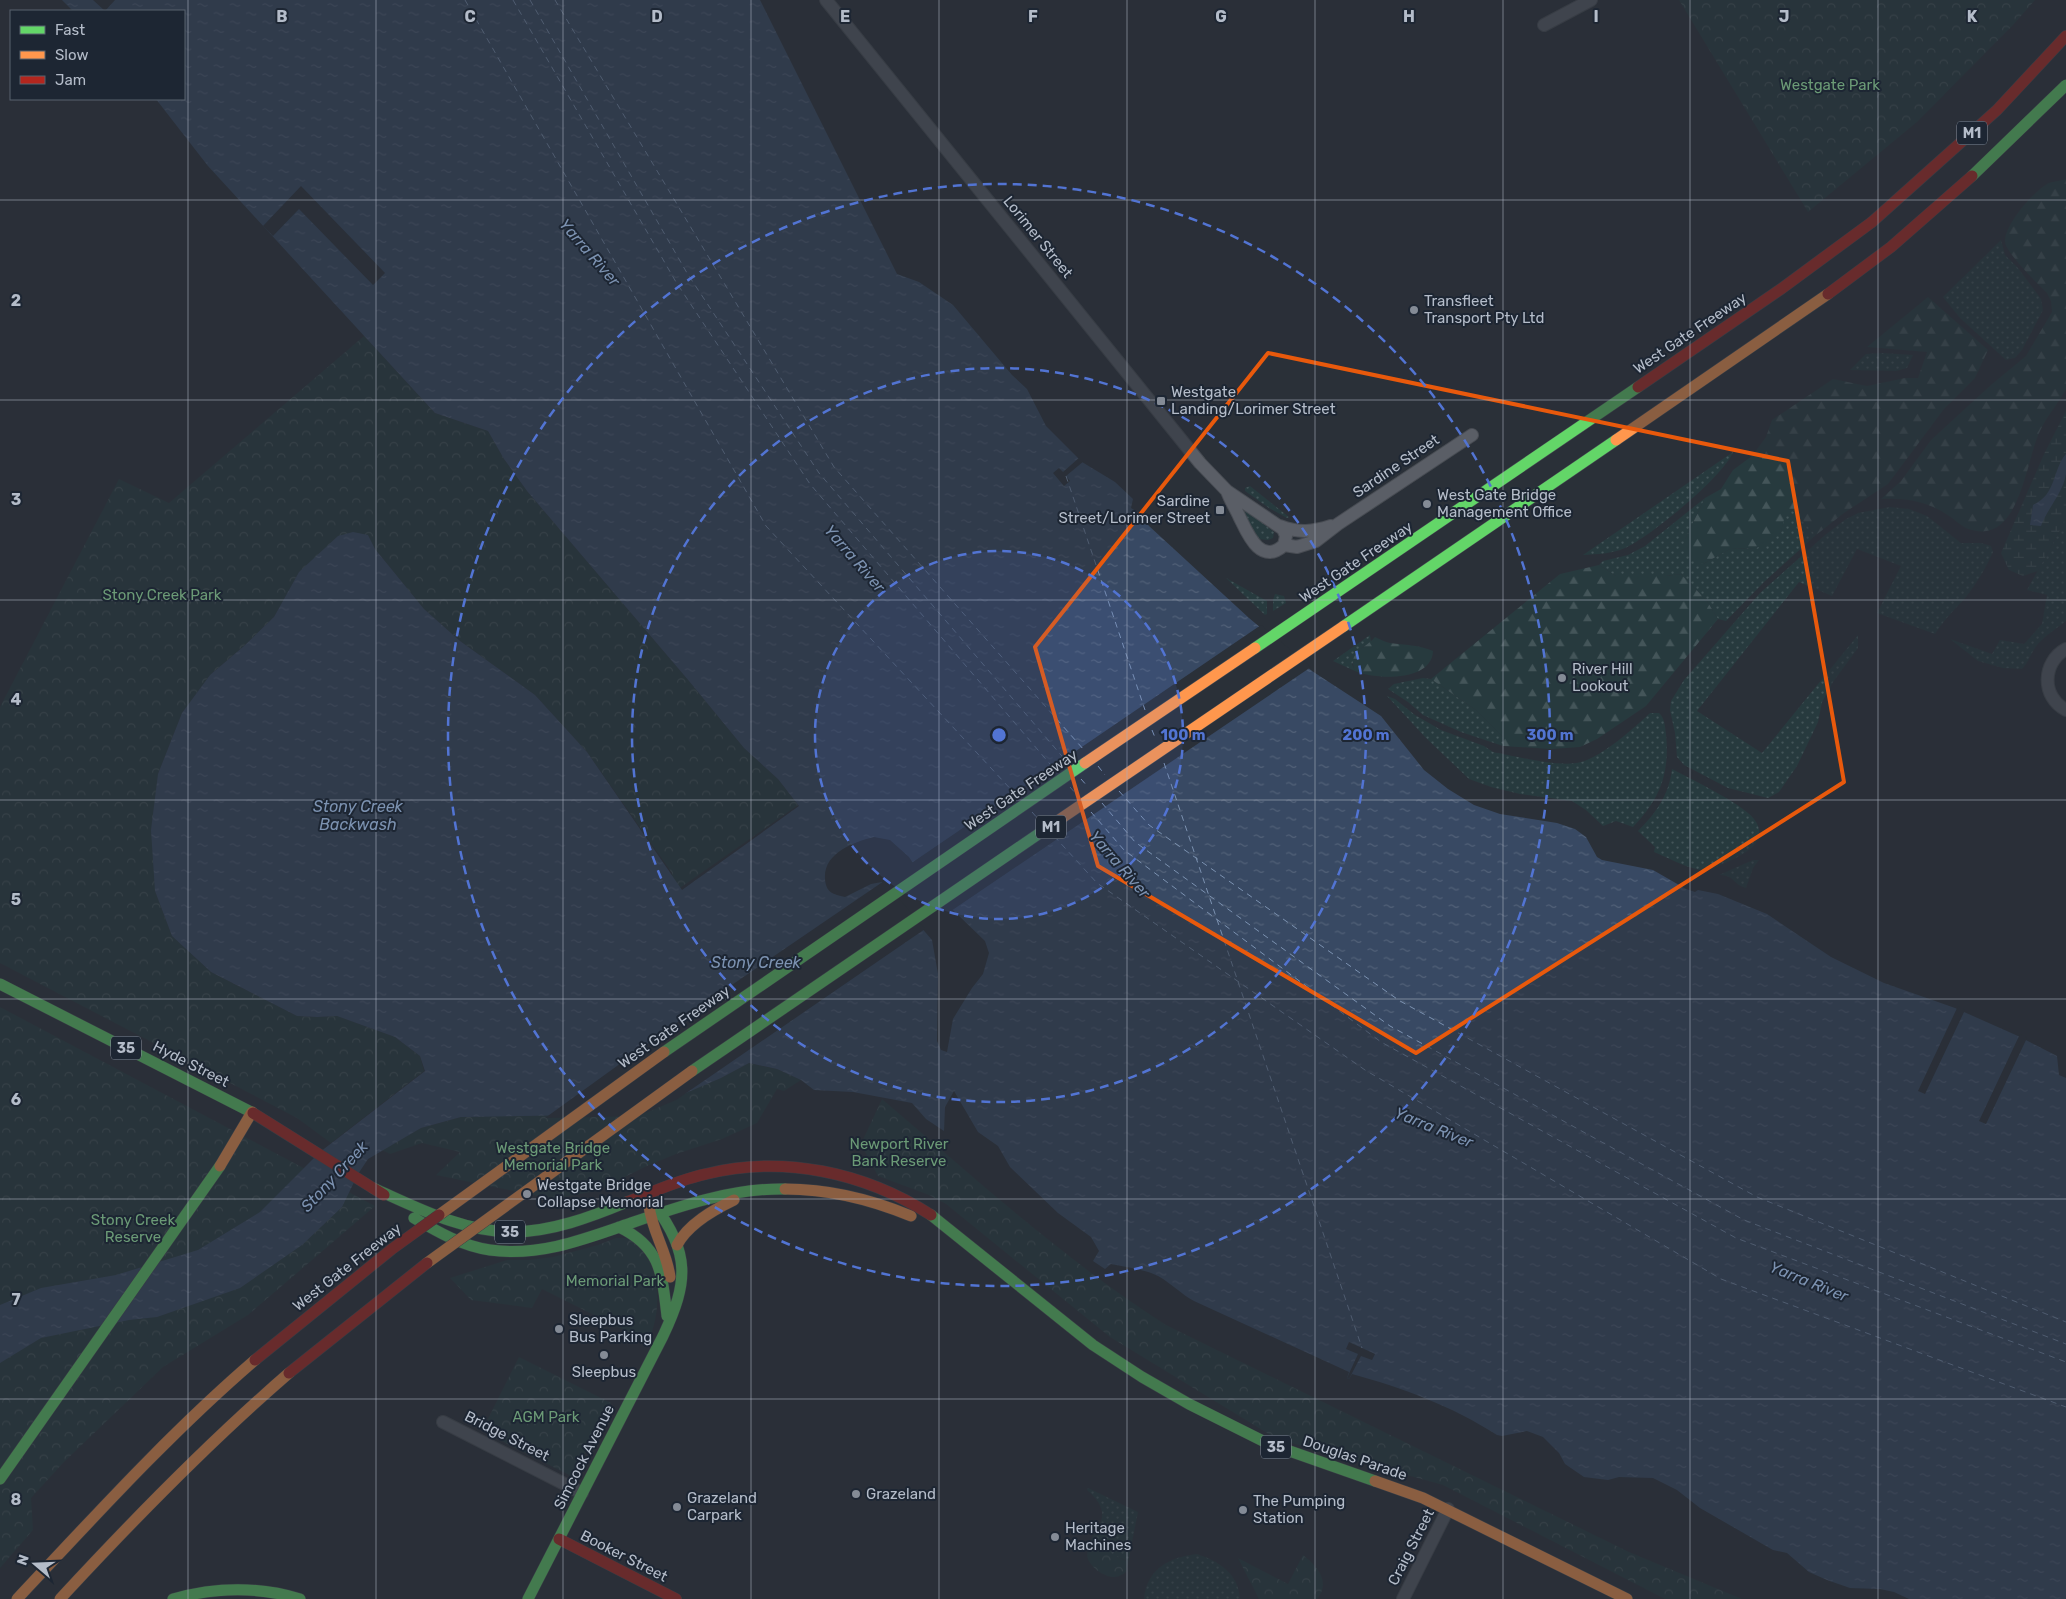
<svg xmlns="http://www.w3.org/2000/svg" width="2066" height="1599" viewBox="0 0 2066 1599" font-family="Rubik,sans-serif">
  <defs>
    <pattern id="grass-dots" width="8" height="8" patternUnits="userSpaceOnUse" patternTransform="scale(1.25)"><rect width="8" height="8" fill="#273a3e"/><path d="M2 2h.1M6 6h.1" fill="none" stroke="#445559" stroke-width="1.8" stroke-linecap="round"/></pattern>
    <pattern id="forest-firs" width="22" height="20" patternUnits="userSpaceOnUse" patternTransform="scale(1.25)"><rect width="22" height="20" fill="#273a3e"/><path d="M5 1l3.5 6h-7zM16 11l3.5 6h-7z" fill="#445559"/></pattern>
    <pattern id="wetland-marsh" width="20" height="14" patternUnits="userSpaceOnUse" patternTransform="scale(1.25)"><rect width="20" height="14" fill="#273a3e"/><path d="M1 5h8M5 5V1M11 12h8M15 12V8" fill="none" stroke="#445559"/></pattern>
    <pattern id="park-crowns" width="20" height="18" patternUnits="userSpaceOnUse" patternTransform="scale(1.25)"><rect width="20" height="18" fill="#273a3e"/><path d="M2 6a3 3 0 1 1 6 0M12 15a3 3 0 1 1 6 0" fill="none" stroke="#445559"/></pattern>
    <pattern id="water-ripples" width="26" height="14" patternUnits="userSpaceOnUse" patternTransform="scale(1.25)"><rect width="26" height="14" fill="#384963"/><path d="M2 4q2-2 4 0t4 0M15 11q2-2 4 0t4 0" fill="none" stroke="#526178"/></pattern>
  </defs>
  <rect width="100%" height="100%" fill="#2a3038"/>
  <!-- grass -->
  <path fill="url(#grass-dots)" d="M2001,240l4,15 13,13 23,31 2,11 -21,40 -7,8 -9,2 -46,-42 -17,-21z
    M1883,353l30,2 -6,13 -11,3 -46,-1 16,-16z
    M1733,452c-9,24 -83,85 -108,96 -13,6 -28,6 -42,7z
    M1250,486l39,31 -2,1 -18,-10 -24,-17v-3z
    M1705,498l-20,41 18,25 27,-15 26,-1 25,-16 5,-23h5l25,26 -52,47 -38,39 -8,-2 -11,-18 -26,-27 -15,2h-50l-17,-11 4,-4 25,-6 17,-9z
    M1238,504l36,28 -1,6 -5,2 -11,-1z
    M1890,507l19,2 18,7 34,27h20l10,3 2,6c-7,16 -16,31 -27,45 -11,12 -22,23 -31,37l-58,-21 24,-47 -44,-17 -25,47 -33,-14 -102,129 65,42 96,-118v13l-25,34 -11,20 -4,20 -21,44 -18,26 -11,6 -40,-10 -44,-23 -7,-8 -2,-24 -5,-23 1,-9 13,-21 76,-87 65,-58 21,-16 12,-6z
    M2066,519v102c-10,8 -20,14 -29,24 -6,8 -8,17 -15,24l-19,-1 -25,-7 -28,-22 42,15 8,-14 24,4 18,-20 5,-29 -20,-5z
    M1226,578l41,23v13l-2,1z
    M1275,594l9,2 2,7 -13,8v-11z
    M1370,635l1,7 -8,5 -11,17 3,7 -22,-10z
    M1423,678l8,1 45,31 27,27v9l-42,-14 -38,-17 -15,-13 -20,-13 6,-5z
    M1387,696l8,3 20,16 26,15 43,16 9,6c22,4 67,16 88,10 22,-6 53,-34 69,-49h9c6,5 6,14 7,21 4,40 -6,65 -33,93l-17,-6 -13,5 -17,-16 -14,-9 -52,-7 -29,-7 -22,-8 -43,-41z
    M1672,769c19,10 71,35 82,50 18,24 -13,37 -31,45 -5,2 -12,6 -18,6 -16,0 -36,-12 -51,-18l1,-5 -17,-16c18,-18 31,-36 34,-62z
    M1753,860h6l-6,8 -7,20c-13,-3 -11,-13 -27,-13z
    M1088,1488l50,24 -10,50 -5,-3 -28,-9 -8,6c2,-29 33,-37 0,-66z
    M1197,1554c22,7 42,20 43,45h-96c3,-30 25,-42 53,-45z"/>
  <!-- forest -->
  <path fill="url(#forest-firs)" d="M2066,179v210c-8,15 -19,27 -26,42 -15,31 -20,116 -72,98 -7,-3 -15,-11 -22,-15 -20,-13 -41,-16 -65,-15l20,-18 30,-41 61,-56 34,-28 26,-44 -1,-11 -4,-8c-9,-9 -41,-40 -42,-51 -1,-17 28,-50 42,-58 5,-3 13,-3 19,-5z
    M1928,297l60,53 -13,28 -31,31 -56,75 -44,29 -28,22 -25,-26h-4l-6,23 -12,11 -13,5 -26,1 -27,15 -10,-4 -7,-9 -1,-12 20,-41 16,-9 12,-19 19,-14 14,-19 6,-17 61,-41 34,7 38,-8h13l9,-26 -60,-5z
    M1599,565l17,11h50l15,-2 26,27 11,18 -72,87 -49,33 -17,8 -29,2 -48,-3v-9l-27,-27 -45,-31 129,-105z
    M1375,637c5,2 10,5 15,6 15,2 29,2 43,8 -1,31 -58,29 -78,20 -8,-19 10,-22 20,-34z"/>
  <!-- wetland -->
  <path fill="url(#wetland-marsh)" d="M2066,411v108l-28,52 -15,5 -14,-6 -8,-17 43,-99z"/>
  <!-- park -->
  <path fill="url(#park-crowns)" d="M1679,0h356l-22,25 -96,97 -109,90z
    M364,336l71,77 53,18 16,28 23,32 162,190 55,67 34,31 20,26 -121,85 -5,-11v-6l-85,-121 -52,-57 -75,-54 -36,-32 -49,-60 -7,-14 -69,37 -25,45 -30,29 -34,29 -28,38 -24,61 -3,117 17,45 39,36 86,44 20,1 20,-1 58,21 25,19 4,15 -93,72 -34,-25 -297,-155v-256l119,-228 50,24z
    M0,1007l375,199 -127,109 -85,52 -99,95 -33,36 2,32 -33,38z
    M748,1063l29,6 24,11 -17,11 -7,-2 -20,34 -35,16 -46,15 -29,12 -51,25 -43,8 -117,-24 24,-23 -38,-9 -32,11 -8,-4 39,-22 40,-11 78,-3 182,-36z
    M882,1099c92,78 182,161 284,226l463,227 113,47h-77l-222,-114 -166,-46 -167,-102 -164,-133 -17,-9 -51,-19 -17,-32z
    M616,1238h14c6,7 17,16 20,24 11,26 9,55 -2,80l-106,-53 -10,19 -61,-8 -21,-22 57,-18h22l24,-3 45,-12z
    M519,1357l92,46 -38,74 -91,-46z
    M1100,1548l28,14 -2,10c-3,2 -7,5 -11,5 -11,1 -26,-11 -28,-21l2,-3z
    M1303,1555c15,12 28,27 14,44h-58l-21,-41 50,26z"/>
  <!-- water -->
  <path fill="url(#water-ripples)" fill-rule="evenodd" d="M62,0h698l137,274 22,8 34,23 59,70 15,14 19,37 36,36 33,20 18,17 -2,9 8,5 10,13 100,92 63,53 69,45 43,54 24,19 26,16 26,9 57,9 18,6 11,8 11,20 5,3 51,10 33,19 9,3 3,-2 20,4 49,20 64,43 53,26 71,25 63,28 39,20 2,19 7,3v521h-157l-15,-7 -14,-3 -30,-1 -23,-8 -18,-8 -22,-19 -14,-3 -73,-42 -23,-18 -24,-12 -34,-1 -11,3 -24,-3 -19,-13 -6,-11 -16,-16 -16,-6 -25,5 -5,-1c-45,-29 -94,-47 -145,-61l-3,5 -2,-1 2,-6 -155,-71c-13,-7 -23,-18 -36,-25 -14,-7 -32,-9 -47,-12l-6,5 -12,-8 6,-10 -8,-14 -33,-24 -48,-46 -12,-21 -20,-14 -24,-41 -9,16 -1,24 -18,-12 -14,-16 -59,-11 -39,-2 -13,-10 -24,-11 -28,-6 -28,15 -84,36 -176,3 -40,11 -53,31 -10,15 -16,33 -40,38 -62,43 -83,29 -28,3 -88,18 -41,25v-58l41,-17 75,-13 82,-25 62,-38 60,-60 105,-81 -5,-15 -25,-19 -58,-21 -20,1 -20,-1 -86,-44 -39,-36 -17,-45 -4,-61 7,-56 24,-61 28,-38 34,-29 30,-29 25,-45 39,-36 15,-4 15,3 7,14 49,60 36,32 75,54 52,57 95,138 117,-84 -21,-27 -34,-31 -55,-67 -162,-190 -23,-32 -16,-28 -53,-18 -227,-247 -49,-63 -3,-4h28v-88h-111zM874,837l16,3 19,17 19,29 57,55 4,12 -6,21 -11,14 -19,31 -6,33 -6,-2 -4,-9 1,-67 -6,-34 -50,-58 -11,2 -26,13c-12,-3 -19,-4 -20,-18 -2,-26 29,-37 49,-42z
    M2066,454c0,7 0,14 0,20 -3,19 -19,35 -25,52l-11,-1 3,-20c24,-11 19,-35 33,-51z"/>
  <!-- pier -->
  <path fill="#2a3038" d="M93,0h22l-10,11z
    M301,186l84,87 -12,12 -74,-76 -26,27 -10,-10z
    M1080,457l4,4 -18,15 4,5 -6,5 -11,-13 6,-5 4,4z
    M1261,625l50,42 -360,244 -25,-23 -16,-24z
    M884,881l41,48 -249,171 -38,16 -93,2 137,-99z
    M1958,1006l7,4 -40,84 -7,-3z
    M2020,1034l7,4 -41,86 -7,-3z
    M1349,1342l26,12 -3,6 -11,-4 -12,23 -2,-1 11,-24 -12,-5z"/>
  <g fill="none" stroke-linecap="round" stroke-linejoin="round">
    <!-- ferry -->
    <path stroke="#7c92b1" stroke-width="1" stroke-dasharray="6 5" stroke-linecap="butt" d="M465,0l301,526 251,270
      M513,0l163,282 134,202 246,287
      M530,0l157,273 132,200 248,289
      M555,0l279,467 250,283
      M1066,476l79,234
      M1152,730l4,10
      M1164,763l198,585
      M1098,766l7,9
      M1081,779l7,8
      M1070,787l7,8
      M1119,791l30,34 251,176 357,196 309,125
      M1102,803l33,39 255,184 354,194 322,124
      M1032,812l7,8
      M1091,812l33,38 257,192 355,196 330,124
      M1054,836l43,47 268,187 356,209 345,128"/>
    <!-- street casing -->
    <g stroke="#484c53" stroke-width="14">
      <path id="street" d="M826,0l374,463 27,28 56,38 3,7 -2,9c-24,22 -37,-13 -45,-29 -4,-9 -9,-16 -12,-25
        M1544,25l47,-25
        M1280,526c18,7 33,6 51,0
        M1284,545l13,2 19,-6 22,-17 134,-89
        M2066,649c-24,13 -25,48 0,61
        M443,1422l139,71
        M1403,1599l45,-90"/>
    </g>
    <!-- fast casing -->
    <g stroke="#484c53" stroke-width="12">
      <path id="fast" d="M0,984l253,129
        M373,1188c43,19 90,44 139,44 39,0 79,-15 115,-30
        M931,1215l162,130 49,32 47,27 78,39 108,38
        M414,1218c24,14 48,28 76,32 49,7 95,-11 141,-27 49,-17 102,-35 154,-34
        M619,1227c42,20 43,47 48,89
        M0,1479l220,-313
        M173,1599c43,-12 84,-13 127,0
        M528,1599l135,-263c26,-55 27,-82 -9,-132"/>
    </g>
    <!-- slow casing -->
    <g stroke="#484c53" stroke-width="12">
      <path id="slow" d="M220,1166l32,-54
        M785,1189c45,0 85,10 126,27
        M649,1206c3,25 18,46 21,71
        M677,1245c11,-21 36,-35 57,-45
        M1375,1481l48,17 204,101"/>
    </g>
    <!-- jam casing -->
    <g stroke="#484c53" stroke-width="12">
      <path id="jam" d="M1872,222l125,-112 69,-74
        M253,1113l131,82
        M627,1202c26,-10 51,-22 79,-28 77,-19 158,-2 225,41
        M559,1539l117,60"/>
    </g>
    <!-- street -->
    <use href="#street" stroke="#5a5e66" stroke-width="12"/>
    <!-- fast -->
    <use href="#fast" stroke="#63d668" stroke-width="11"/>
    <!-- slow -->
    <use href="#slow" stroke="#ff974d" stroke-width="11"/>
    <!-- jam -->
    <use href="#jam" stroke="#b3261e" stroke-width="11"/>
    <!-- fast-bridge casing -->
    <g stroke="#474c53" stroke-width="12" stroke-linecap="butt">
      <path id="fast-bridge" d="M1972,176l94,-91
        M1344,626l272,-186
        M1255,648l383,-261
        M664,1052l421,-289
        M692,1071l364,-249"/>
    </g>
    <!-- slow-bridge casing -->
    <g stroke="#474c53" stroke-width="12" stroke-linecap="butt">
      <path id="slow-bridge" d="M1616,440l212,-146
        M1085,763l170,-115
        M1056,822l288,-196
        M439,1215l225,-163
        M427,1263l265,-192
        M17,1599c77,-82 153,-166 238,-239
        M60,1599c73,-79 148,-156 229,-226"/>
    </g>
    <!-- jam-bridge casing -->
    <g stroke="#474c53" stroke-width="12" stroke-linecap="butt">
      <path id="jam-bridge" d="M1828,294l63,-47 81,-71
        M1638,387l143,-98 91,-67
        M255,1360l137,-111 47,-34
        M289,1373l138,-110"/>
    </g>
    <!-- fast-bridge -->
    <use href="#fast-bridge" stroke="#63d668" stroke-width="11"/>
    <!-- slow-bridge -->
    <use href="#slow-bridge" stroke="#ff974d" stroke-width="11"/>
    <!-- jam-bridge -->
    <use href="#jam-bridge" stroke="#b3261e" stroke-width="11"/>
  </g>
  <!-- marked area -->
  <path d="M0 0H2066V1599H0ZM1268,353l520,108 56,321 -428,271 -318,-187 -63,-219z" fill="#2a3038" fill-opacity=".55" fill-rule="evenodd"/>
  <path fill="none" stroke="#e8590c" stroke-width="4" stroke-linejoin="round" d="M1268,353l520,108 56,321 -428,271 -318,-187 -63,-219z"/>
  <!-- grid -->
  <path fill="none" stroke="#b4bcc9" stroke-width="1" stroke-opacity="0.55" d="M188,0v1599M376,0v1599M563,0v1599M751,0v1599M939,0v1599M1127,0v1599M1315,0v1599M1503,0v1599M1690,0v1599M1878,0v1599M0,200h2066M0,400h2066M0,600h2066M0,800h2066M0,999h2066M0,1199h2066M0,1399h2066"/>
  <!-- distance rings -->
  <circle cx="999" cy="735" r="184" fill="#5274d3" fill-opacity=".12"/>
  <g fill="none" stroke="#5274d3" stroke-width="2.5" stroke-dasharray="9 6">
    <circle cx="999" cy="735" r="184"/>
    <circle cx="999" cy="735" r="367"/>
    <circle cx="999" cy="735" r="551"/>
  </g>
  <!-- markers -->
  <g fill="#848b96" stroke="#1d2633" stroke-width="2">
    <circle cx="1414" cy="310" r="5"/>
    <rect x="1156" y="396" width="10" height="10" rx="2.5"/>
    <circle cx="1427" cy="504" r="5"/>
    <rect x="1215" y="505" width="10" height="10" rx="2.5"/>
    <circle cx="1562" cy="678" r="5"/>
    <circle cx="527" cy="1194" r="5"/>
    <circle cx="559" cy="1329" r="5"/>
    <circle cx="604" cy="1355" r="5"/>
    <circle cx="856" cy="1494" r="5"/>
    <circle cx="677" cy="1507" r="5"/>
    <circle cx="1243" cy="1510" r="5"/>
    <circle cx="1055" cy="1537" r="5"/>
  </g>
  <g text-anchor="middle" stroke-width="4" stroke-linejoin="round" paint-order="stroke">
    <!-- shield labels -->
    <g fill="#1d2633" stroke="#878f9c" stroke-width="1">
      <rect x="1957" y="121.5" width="30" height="23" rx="4"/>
      <rect x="1036" y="815.5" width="30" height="23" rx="4"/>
      <rect x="111" y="1036.5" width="30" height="23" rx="4"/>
      <rect x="495" y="1220.5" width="30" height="23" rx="4"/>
      <rect x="1261" y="1435.5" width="30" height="23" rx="4"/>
    </g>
    <g font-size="14" font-weight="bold" fill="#b4bcc9">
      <text x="1972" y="138">M1</text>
      <text x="1051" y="832">M1</text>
      <text x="126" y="1053">35</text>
      <text x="510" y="1237">35</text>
      <text x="1276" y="1452">35</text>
    </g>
    <!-- park labels -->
    <g font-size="15" fill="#6b9a76" stroke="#1d2633">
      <text x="1830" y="90">Westgate Park</text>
      <text x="162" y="600">Stony Creek Park</text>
      <text x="899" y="1149">Newport River<tspan x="899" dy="17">Bank Reserve</tspan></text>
      <text x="553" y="1153">Westgate Bridge<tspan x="553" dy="17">Memorial Park</tspan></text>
      <text x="133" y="1225">Stony Creek<tspan x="133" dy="17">Reserve</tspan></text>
      <text x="615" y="1286">Memorial Park</text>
      <text x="546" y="1422">AGM Park</text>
    </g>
    <!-- street labels -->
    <g font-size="15" fill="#b4bcc9" stroke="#1d2633">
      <text transform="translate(1038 237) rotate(51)" y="5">Lorimer Street</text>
      <text transform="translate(1690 333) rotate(-34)" y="5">West Gate Freeway</text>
      <text transform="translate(1396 466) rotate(-34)" y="5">Sardine Street</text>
      <text transform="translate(1356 562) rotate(-34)" y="5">West Gate Freeway</text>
      <text transform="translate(1021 790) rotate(-34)" y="5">West Gate Freeway</text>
      <text transform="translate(674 1027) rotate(-35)" y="5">West Gate Freeway</text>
      <text transform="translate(191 1064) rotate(27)" y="5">Hyde Street</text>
      <text transform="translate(347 1267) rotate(-38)" y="5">West Gate Freeway</text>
      <text transform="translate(507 1436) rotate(27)" y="5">Bridge Street</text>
      <text transform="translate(584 1457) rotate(-63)" y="5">Simcock Avenue</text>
      <text transform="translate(1355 1458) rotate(19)" y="5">Douglas Parade</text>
      <text transform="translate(1411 1547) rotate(-63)" y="5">Craig Street</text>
      <text transform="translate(624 1556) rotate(27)" y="5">Booker Street</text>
    </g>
    <!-- poi labels -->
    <g font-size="15" fill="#b4bcc9" stroke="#1d2633" text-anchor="start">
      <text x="1424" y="306">Transfleet<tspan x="1424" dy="17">Transport Pty Ltd</tspan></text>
      <text x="1171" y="397">Westgate<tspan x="1171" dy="17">Landing/Lorimer Street</tspan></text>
      <text x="1437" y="500">West Gate Bridge<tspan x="1437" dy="17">Management Office</tspan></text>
      <text x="1210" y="506" text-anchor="end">Sardine<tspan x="1210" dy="17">Street/Lorimer Street</tspan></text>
      <text x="1572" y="674">River Hill<tspan x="1572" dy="17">Lookout</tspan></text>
      <text x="537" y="1190">Westgate Bridge<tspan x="537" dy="17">Collapse Memorial</tspan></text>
      <text x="569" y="1325">Sleepbus<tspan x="569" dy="17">Bus Parking</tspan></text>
      <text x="604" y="1377" text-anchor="middle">Sleepbus</text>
      <text x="866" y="1499">Grazeland</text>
      <text x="687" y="1503">Grazeland<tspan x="687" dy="17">Carpark</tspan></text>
      <text x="1253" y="1506">The Pumping<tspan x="1253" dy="17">Station</tspan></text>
      <text x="1065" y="1533">Heritage<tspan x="1065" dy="17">Machines</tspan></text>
    </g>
    <!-- water labels -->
    <g font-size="16" font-style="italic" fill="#7c92b1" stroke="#1d2633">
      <text transform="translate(590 252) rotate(49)" y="6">Yarra River</text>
      <text transform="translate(855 558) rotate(49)" y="6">Yarra River</text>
      <text x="358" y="812">Stony Creek<tspan x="358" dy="18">Backwash</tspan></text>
      <text transform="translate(1120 864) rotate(49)" y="6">Yarra River</text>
      <text x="756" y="968">Stony Creek</text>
      <text transform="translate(1434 1127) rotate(22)" y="6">Yarra River</text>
      <text transform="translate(334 1176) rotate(-47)" y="6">Stony Creek</text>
      <text transform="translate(1809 1281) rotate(22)" y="6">Yarra River</text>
    </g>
  </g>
  <g font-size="16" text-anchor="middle" font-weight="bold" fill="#b4bcc9" stroke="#1d2633" stroke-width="4" stroke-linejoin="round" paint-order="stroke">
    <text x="282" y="22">B</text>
    <text x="470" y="22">C</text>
    <text x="657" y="22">D</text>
    <text x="845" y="22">E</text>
    <text x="1033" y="22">F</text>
    <text x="1221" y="22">G</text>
    <text x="1409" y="22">H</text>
    <text x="1596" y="22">I</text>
    <text x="1784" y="22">J</text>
    <text x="1972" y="22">K</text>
    <text x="16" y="306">2</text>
    <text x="16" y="505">3</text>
    <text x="16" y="705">4</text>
    <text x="16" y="905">5</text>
    <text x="16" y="1105">6</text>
    <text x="16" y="1305">7</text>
    <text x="16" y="1505">8</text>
  </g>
  <circle cx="999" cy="735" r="8" fill="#5274d3" stroke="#1d2633" stroke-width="2.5"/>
  <g font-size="15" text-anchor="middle" font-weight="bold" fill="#5274d3" stroke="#1d2633" stroke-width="4" stroke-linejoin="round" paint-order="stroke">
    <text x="1183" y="740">100 m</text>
    <text x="1366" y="740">200 m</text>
    <text x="1550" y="740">300 m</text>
  </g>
  <!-- legend -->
  <rect x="10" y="10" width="175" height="90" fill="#1d2633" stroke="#59626f"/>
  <rect x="20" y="26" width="25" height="8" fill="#63d668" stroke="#59626f"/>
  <text x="55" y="35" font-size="15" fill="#b4bcc9">Fast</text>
  <rect x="20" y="51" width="25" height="8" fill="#ff974d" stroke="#59626f"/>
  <text x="55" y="60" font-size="15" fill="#b4bcc9">Slow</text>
  <rect x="20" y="76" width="25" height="8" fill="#b3261e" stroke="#59626f"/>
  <text x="55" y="85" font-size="15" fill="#b4bcc9">Jam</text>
  <!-- north arrow -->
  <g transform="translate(35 1564) rotate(289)" stroke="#1d2633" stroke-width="4" paint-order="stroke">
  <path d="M0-4L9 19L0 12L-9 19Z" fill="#b4bcc9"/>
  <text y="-8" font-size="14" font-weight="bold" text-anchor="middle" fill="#b4bcc9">N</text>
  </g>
</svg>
